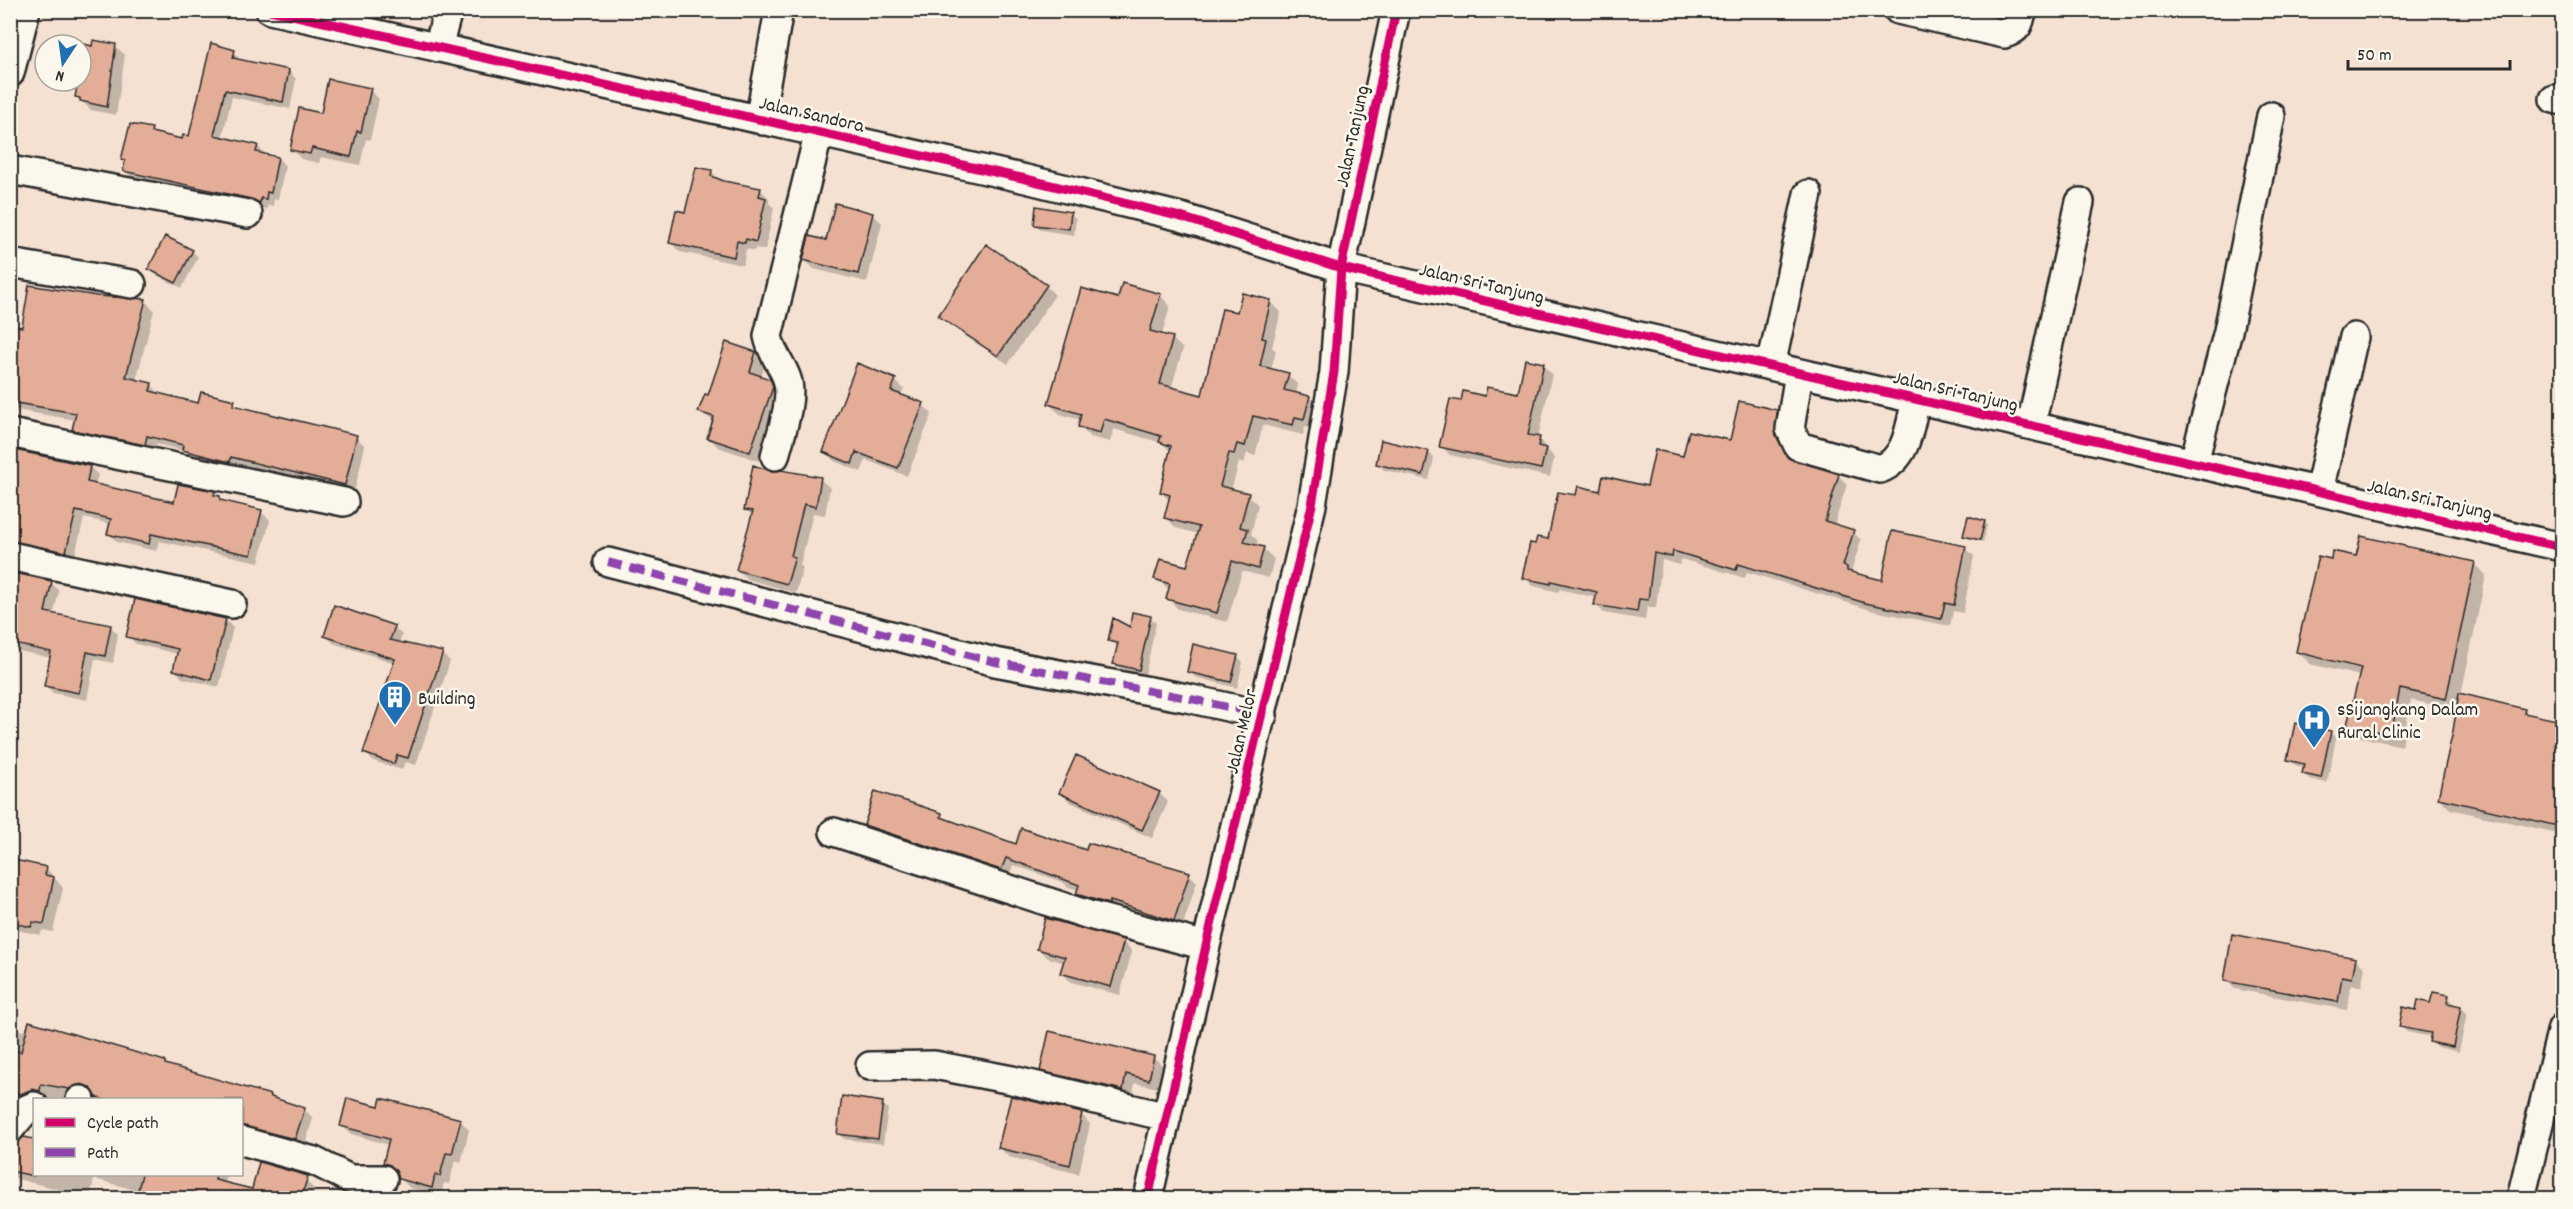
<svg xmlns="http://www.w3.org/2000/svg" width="2573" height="1209" viewBox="0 0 2573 1209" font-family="Dekko,sans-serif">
  <rect width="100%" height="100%" fill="#f4e1d2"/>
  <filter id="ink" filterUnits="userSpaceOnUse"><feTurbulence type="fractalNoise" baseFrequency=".0167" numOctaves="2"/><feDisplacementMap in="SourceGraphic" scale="12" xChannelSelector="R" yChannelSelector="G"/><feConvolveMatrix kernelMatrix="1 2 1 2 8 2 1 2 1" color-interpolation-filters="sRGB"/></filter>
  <g filter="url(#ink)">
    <!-- shadow -->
    <path fill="#0003" d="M115,46l10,9 -9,60 -25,-5 -15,-14 3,-15 15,-34z
      M234,52l7,9 48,10 7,8 -6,30 -58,-12 -10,41 35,8 8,8 13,4 7,8 -7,33h-4l-1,7 -5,-1 -1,5 -7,-4 -128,-28 -7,-8 1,-7 -3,-4 28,-29 5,5 28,6 6,-3z
      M370,90l9,9 -9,41 -4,-1 -6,26 -39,-8 -2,6 -18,-4 -9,-10z
      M711,171l10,10 39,8 9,9v5l5,5 -9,42 -10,-2v3l-9,-2 -3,16 -63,-13 -10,-10z
      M1070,213l6,6 -2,16 -33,-5 -6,-6z
      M872,214l10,9 -15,59 -53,-13 -9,-9 22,-18z
      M166,238l26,13 6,6 -16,31 -26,-13 -6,-6z
      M1046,286l9,9 -47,69 -59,-39 -9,-10z
      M1160,295l10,11 -8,29 10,3 11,11 -12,40 32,8 35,-83 33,-12 10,10 -9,35 4,4 -5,19 17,5 10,10 -2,9 13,3 10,11 -5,21 -9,-2 -2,8 -40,-10 -8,31 -8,-3 -3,11 -5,-2 -8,29 17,4 10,10 -7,29 7,7 -2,5 8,3 10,10 -5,19 -27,-7 -15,51 -49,-13 -10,-11 2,-8 -14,-11 32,-11 10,-34 -22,-6 -10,-11 4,-16 -9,-9 10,-40 -9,-9 -48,-14 -4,13 -20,-5 -11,-11 2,-6 -21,-6 -11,-10 70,-104z
      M97,297l48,4 9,9 -18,71 15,3 9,11 39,9 35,-2 7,7 115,28 9,9 -11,47 -114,-27 -1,4 -46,-12 -8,-7 -29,-7 -3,9 -70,-15 -9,-9 2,-9 -66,-11v-82l13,2z
      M727,344l29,11 9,9 -4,14 8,2 10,10 2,8 -22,63 -41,-14 -9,-10 5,-15 -14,-11 9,-14z
      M1543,365l9,9 -14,64 16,20 -4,19 -100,-22 -9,-9 21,-43 24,-6 33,-2z
      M895,380l9,9 -3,7 22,9 9,9 -25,62 -41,-16 -5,12 -27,-11 -10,-9z
      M1776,411l9,9 -2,25 9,16 46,14 9,9 -13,42 19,6 8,8 -10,33 32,9 82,-34 9,8 -11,57 -10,-2 -3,15 -76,-15 -127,-39 -2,6 -64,-19 -1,6 -18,-5 -6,48 -9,-1 -2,13 -41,-7 -8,-8 1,-7 -38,-9v3l-26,-6 -9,-9 12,-31 13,-5 28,-44 71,-9 36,-30 47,-17z
      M10,451l80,16 8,8 -3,10 80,19 39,-11 11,10 36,9 9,8 -11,42 -100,-21 -3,10 -39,-9 -8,-8 2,-10 -27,-6 -10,41 -64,-8z
      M1428,452l6,6 -5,22 -45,-10 -6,-6z
      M771,473l49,6 10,9 -5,27 -12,-2 -13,52 3,3 -7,25 -49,-14 -9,-9 15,-54 -7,-7z
      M1985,522l2,3 -4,17 -19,-6z
      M2357,558l117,6 12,11 -25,120 63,15 6,6 32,7v111l-112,-25 -11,-11 19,-88 -47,-10 -9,46 -41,-9 -12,-12 11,-49 -50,-12 -12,-12 34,-92z
      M10,572l41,10 8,9 -6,25 57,10 8,8 -5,29 -18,-4 -8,41 -34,-7 -8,-8 6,-27 -41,-9z
      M136,601l90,19 7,8 -14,59 -37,-9 -7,-8 3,-16 -42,-10 -8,-8z
      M1150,617l6,6 -11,52 -24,-5 -6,-6 3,-17 -8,-7z
      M394,627l8,8 -3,8 43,11 8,7 -34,104 -11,-3 -3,8 -29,-9 -8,-8 30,-90 -62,-20 -7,-8z
      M1237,656l6,6 -6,26 -42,-11 -6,-6z
      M2330,732l6,6 -9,45 -18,-4 -6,-6 1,-5 -9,-3 -6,-6z
      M1061,793h98l9,9 -16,36 -82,-36z
      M941,814l7,7 69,25 172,28 8,8 -15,46 -64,-20 -1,3 -31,-9 -8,-8 1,-4 -11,-3 -5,-5 -50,-17 -4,12 -136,-44 -7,-8z
      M10,860l36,8 17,20 -10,44 -10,-2 -3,5 -23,-5 -7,-7 4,-29 -4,-1z
      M1123,942l9,9 -12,44 -49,-13 -9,-9 3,-10 -17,-5 -10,-9z
      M2355,959l10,9 -4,19 -10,-2 -4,25 -112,-21 -9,-9z
      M2448,997l6,6 -1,3 8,1 6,6 -8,39 -22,-5 -6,-6v-4l-24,-5 -6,-6 16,-14z
      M10,1028l155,34 4,5 135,42 9,9 -9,30 -62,-10v-38h-144l-1,-5 -7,-2 -13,7 -30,-1 -16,4 -15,-4 -6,23z
      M1153,1057l10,9 -5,22 -23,-5 -3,16 -81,-20 -9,-9z
      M882,1103l6,6 -5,35 -39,-5 -6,-6z
      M380,1108l80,12 9,10 -8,33 -6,-2 -6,23 -5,-1 -3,13 -31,-8 -10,-10 -1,-5 -14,-10 4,-18 -38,-11 -10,-9z
      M1081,1114l9,10 -11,50 -70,-17 -9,-9z
      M24,1138l10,3v33h193l-2,10 28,7 53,-10 9,9 -2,8h-175l1,-7 -45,-12 -4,18 -73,-18 -7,-7v-15l3,-12z"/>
    <!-- building -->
    <path fill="#e3ad97" stroke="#2b2b2b" stroke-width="1.5" d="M93,40l23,4 -9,63 -27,-6v-3l-5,-1 3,-16h3v-31h2l1,-6 8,2z
      M211,43l24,7 -2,8 56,12 -6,32 -58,-12 -11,45 44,10 -2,7 22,5 -7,36 -4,-1 -1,7 -5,-1 -1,5 -9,-4 -128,-28 2,-10 -4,-1 9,-36 22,4 -1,4 31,7 1,-4 6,1z
      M328,79l43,9 -10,44 -4,-1 -6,26 -39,-9 -2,6 -20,-4 9,-42 22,5z
      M696,167l16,3 -1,6 13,5 37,7 -2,8 7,2 -10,44 -10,-3 -1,4 -8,-2 -3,16 -65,-14 7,-33 9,2z
      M835,203l38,10 -15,61 -55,-14 6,-24 17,4z
      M1036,206l35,6 -2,17 -35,-4z
      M165,236l28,14 -17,33 -28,-14z
      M986,244l61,41 -49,71 -60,-40z
      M1122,283l39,11 -11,37 23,6 -13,47 42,11 20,-86 15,3 5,-19 29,7 -9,38 4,1 -6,27 29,7 -5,17 26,6 -6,23 -9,-2 -2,8 -40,-9 -8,30 -8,-2 -3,10 -5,-1 -9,33 29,7 -9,34 8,2 -4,13 20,5 -6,22 -26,-8 -15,52 -51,-14 4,-15 -16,-5 6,-20 27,7 12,-39 -35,-9 6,-23 -10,-3 11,-46 -12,-4 2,-6 -57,-17 -4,14 -22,-6 3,-13 -33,-10 33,-116 37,10z
      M29,285l68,11 49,3 -20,78 26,6 -2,8 48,12 3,-11 34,8 -2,5 124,30 -12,50 -114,-28 -1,5 -48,-12 1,-5 -36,-9 -2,9 -73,-15 4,-17 -66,-11v-77l12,2z
      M726,342l30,10 -6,20 20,7 2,4 1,4 -23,65 -43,-14 7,-21 -16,-5 7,-18 3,1z
      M1525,359l19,4 -16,72 12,2 -2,9 8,2 -5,21 -102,-22 11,-48 11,2 2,-10 22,5 2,-9 31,6z
      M857,363l39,16 -5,12 33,12 -26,65 -42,-16 -4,12 -29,-12z
      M1739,401l38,9 -1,25 12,23 51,16 -14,47 29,9 -11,36 4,1v4l35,9 10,-49 74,15 -12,59 -9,-2 -4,16 -76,-16 -127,-39 -2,6 -63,-19 -1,6 -18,-4 -6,47 -9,-1 -2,13 -43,-7 3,-13 -46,-11v3l-29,-6 8,-35 5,1 2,-7 11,2 10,-47 18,3 2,-9 22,5 3,-15 44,10 8,-36 28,6 6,-25 41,9z
      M1381,440l48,11 -6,24 -47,-11z
      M10,449l80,17 -3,16 87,20 4,-18 37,7 -1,4 6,1v4l42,10 -11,45 -100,-21 -2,10 -42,-10 4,-15 -35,-8 -10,41 -56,-11z
      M753,465l18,6 10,-1 40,7 -5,30 -12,-3 -13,52 4,1 -8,27 -51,-14 17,-59 -9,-1z
      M1968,516l17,5 -5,19 -17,-4z
      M2361,536l114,26 -29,137 -46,-10 -9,46 -44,-10 14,-57 -65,-16 22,-96 13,3 1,-8 24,5z
      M10,572l42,9 -7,31 66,13 -6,31 -18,-4 -8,41 -35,-7 7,-34 -41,-9z
      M135,599l91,20 -15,61 -38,-10 5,-21 -52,-12z
      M334,605l61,21 -5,14 53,12 -35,106 -11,-3 -3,9 -31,-11 32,-94 -71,-23z
      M1132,612l19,4 -12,54 -26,-6 5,-21 -10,-2 5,-23 17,9z
      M1193,644l45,11 -7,27 -44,-10z
      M2459,693l66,16 -1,4 38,8v106l-124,-29 15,-67z
      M2295,723l36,8 -10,47 -19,-4 2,-10 -17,-4z
      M1076,755l84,37 -18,38 -83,-37z
      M875,791l67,22 -1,4 75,27 5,-16 65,22 2,-7 102,29 -16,49 -64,-20 -1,3 -33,-10 3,-9 -73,-27 -5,12 -137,-45z
      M10,859l37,8 -2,8 9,2 -10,47 -11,-2 -2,5 -21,-5v-20l4,-14 -4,-1z
      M1045,918l79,22 -13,47 -51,-14 5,-16 -28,-8z
      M2232,934l124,24 -4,20 -10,-2 -4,26 -114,-21z
      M2433,992l16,3 -2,8 14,3 -8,41 -24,-5 2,-9 -32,-6 4,-20 13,3 2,-10 12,3z
      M29,1021l136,40v3l106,31v2l34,11 -10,31 -53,-13v-26h-137l-9,-3 -7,-10 -8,-3 -12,5 -28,-5 -1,7 -8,-2 -11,5 -11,-2v-42l11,2z
      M1049,1031l105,25 -5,24 -23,-6 -3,16 -83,-19z
      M842,1096l41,6 -5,37 -41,-5z
      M1011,1096l71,17 -12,52 -72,-17z
      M347,1098l32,8 2,-8 80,21 -9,35 -6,-1 -6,23 -5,-1 -3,13 -33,-9 -3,-8 -6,-6 -7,-2 6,-24 -49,-13z
      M24,1137l10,2v37l-24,-5 2,-27z
      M259,1162l49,14 -7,22h-165l6,-24h74l-1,6 37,9z"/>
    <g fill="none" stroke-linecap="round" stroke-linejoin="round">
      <!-- minor casing -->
      <g stroke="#2b2b2b" stroke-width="32">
        <path id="minor" d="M270,10l756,169 155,38 160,51 1221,279
          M1898,10l106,24c14,-4 16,-10 18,-24
          M438,48l10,-38
          M10,73l16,-63
          M2554,99l8,2
          M763,121l-1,-16 17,-95
          M10,170l238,44
          M10,263l122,21
          M1771,366l37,-172
          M1799,373l-9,56 8,17 82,23c28,-10 30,-45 36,-70
          M2031,425l49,-223
          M10,433l334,69
          M775,456c5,-20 19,-57 12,-77 -5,-15 -16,-26 -19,-43l51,-204
          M2194,462l34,-131 43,-215
          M2319,491l35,-154
          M10,556l222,48
          M608,562l387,100 192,36 76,17
          M834,832l255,83 117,31
          M870,1066l64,-1 78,15 155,37
          M80,1100h1
          M10,1129l17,-20 7,-3
          M242,1141l72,20 36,18h33
          M1148,1198l58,-252 106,-441 22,-133 7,-104 55,-258
          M2521,1198l41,-170"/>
      </g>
      <!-- minor -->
      <use href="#minor" stroke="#fbf7ec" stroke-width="27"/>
      <!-- quiet -->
      <path stroke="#8e44ad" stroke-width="8" stroke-dasharray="15 8" stroke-linecap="butt" d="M608,562l387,100 192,36 76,17"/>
      <!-- cycleway casing -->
      <g stroke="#fbf7ec" stroke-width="13">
        <path id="cycleway" d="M270,10l756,169 155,38 160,51 1221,279
          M1148,1198l58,-252 106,-441 22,-133 7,-104 55,-258"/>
      </g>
      <!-- cycleway -->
      <use href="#cycleway" stroke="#d6006c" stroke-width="9"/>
    </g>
  </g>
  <!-- icons -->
  <defs>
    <g id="building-pin" transform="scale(1.725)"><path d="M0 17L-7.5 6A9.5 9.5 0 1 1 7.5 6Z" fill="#1f6fb2" stroke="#fbf7ec"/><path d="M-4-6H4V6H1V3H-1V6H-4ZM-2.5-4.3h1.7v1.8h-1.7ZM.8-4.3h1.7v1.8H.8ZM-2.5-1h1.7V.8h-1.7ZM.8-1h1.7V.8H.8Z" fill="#fff"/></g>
    <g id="hospital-pin" transform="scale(1.725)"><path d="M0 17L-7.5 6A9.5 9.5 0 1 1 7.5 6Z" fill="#1f6fb2" stroke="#fbf7ec"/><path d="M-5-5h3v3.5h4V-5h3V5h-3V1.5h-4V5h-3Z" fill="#fff"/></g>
  </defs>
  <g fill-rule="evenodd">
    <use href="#building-pin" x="395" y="697"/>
    <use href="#hospital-pin" x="2314" y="720"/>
  </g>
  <g text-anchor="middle" stroke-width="5" stroke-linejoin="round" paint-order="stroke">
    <!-- street labels -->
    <g font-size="20" fill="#2b2b2b" stroke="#fbf7ec">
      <text transform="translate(812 113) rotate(13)" y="7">Jalan Sandora</text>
      <text transform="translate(1351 136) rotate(-78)" y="7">Jalan Tanjung</text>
      <text transform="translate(1482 282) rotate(13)" y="7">Jalan Sri Tanjung</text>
      <text transform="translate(1956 390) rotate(13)" y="7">Jalan Sri Tanjung</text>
      <text transform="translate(2430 498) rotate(13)" y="7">Jalan Sri Tanjung</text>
      <text transform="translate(1240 731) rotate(-77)" y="7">Jalan Melor</text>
    </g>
    <!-- poi labels -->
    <g font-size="20" fill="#2b2b2b" stroke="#fbf7ec" text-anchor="start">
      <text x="418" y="704">Building</text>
      <text x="2337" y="715">sSijangkang Dalam<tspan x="2337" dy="23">Rural Clinic</tspan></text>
    </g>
  </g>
  <!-- margin -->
  <rect width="2573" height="1209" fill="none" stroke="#fbf7ec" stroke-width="36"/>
  <rect x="18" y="18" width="2537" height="1173" fill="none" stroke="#2b2b2b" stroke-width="2" filter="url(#ink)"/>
  <!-- legend -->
  <rect x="33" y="1098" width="210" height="78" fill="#fbf7ec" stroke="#a8a59f" stroke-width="1.5"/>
  <rect x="45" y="1118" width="30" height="9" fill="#d6006c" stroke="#a8a59f" stroke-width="1.5"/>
  <text x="87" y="1128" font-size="18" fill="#2b2b2b">Cycle path</text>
  <rect x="45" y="1148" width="30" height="9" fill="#8e44ad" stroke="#a8a59f" stroke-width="1.5"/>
  <text x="87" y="1158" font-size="18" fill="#2b2b2b">Path</text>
  <!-- north arrow -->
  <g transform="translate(63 63) rotate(193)"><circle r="28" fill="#fbf7ec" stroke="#a8a59f" stroke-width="1.5"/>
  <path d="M0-4.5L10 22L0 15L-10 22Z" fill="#1f6fb2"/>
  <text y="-9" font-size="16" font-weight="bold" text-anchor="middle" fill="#2b2b2b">N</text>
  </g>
  <!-- scale -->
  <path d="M2348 60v9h162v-9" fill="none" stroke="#2b2b2b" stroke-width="3"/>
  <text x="2357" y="60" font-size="18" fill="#2b2b2b" stroke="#fbf7ec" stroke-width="4.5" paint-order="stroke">50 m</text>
</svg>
